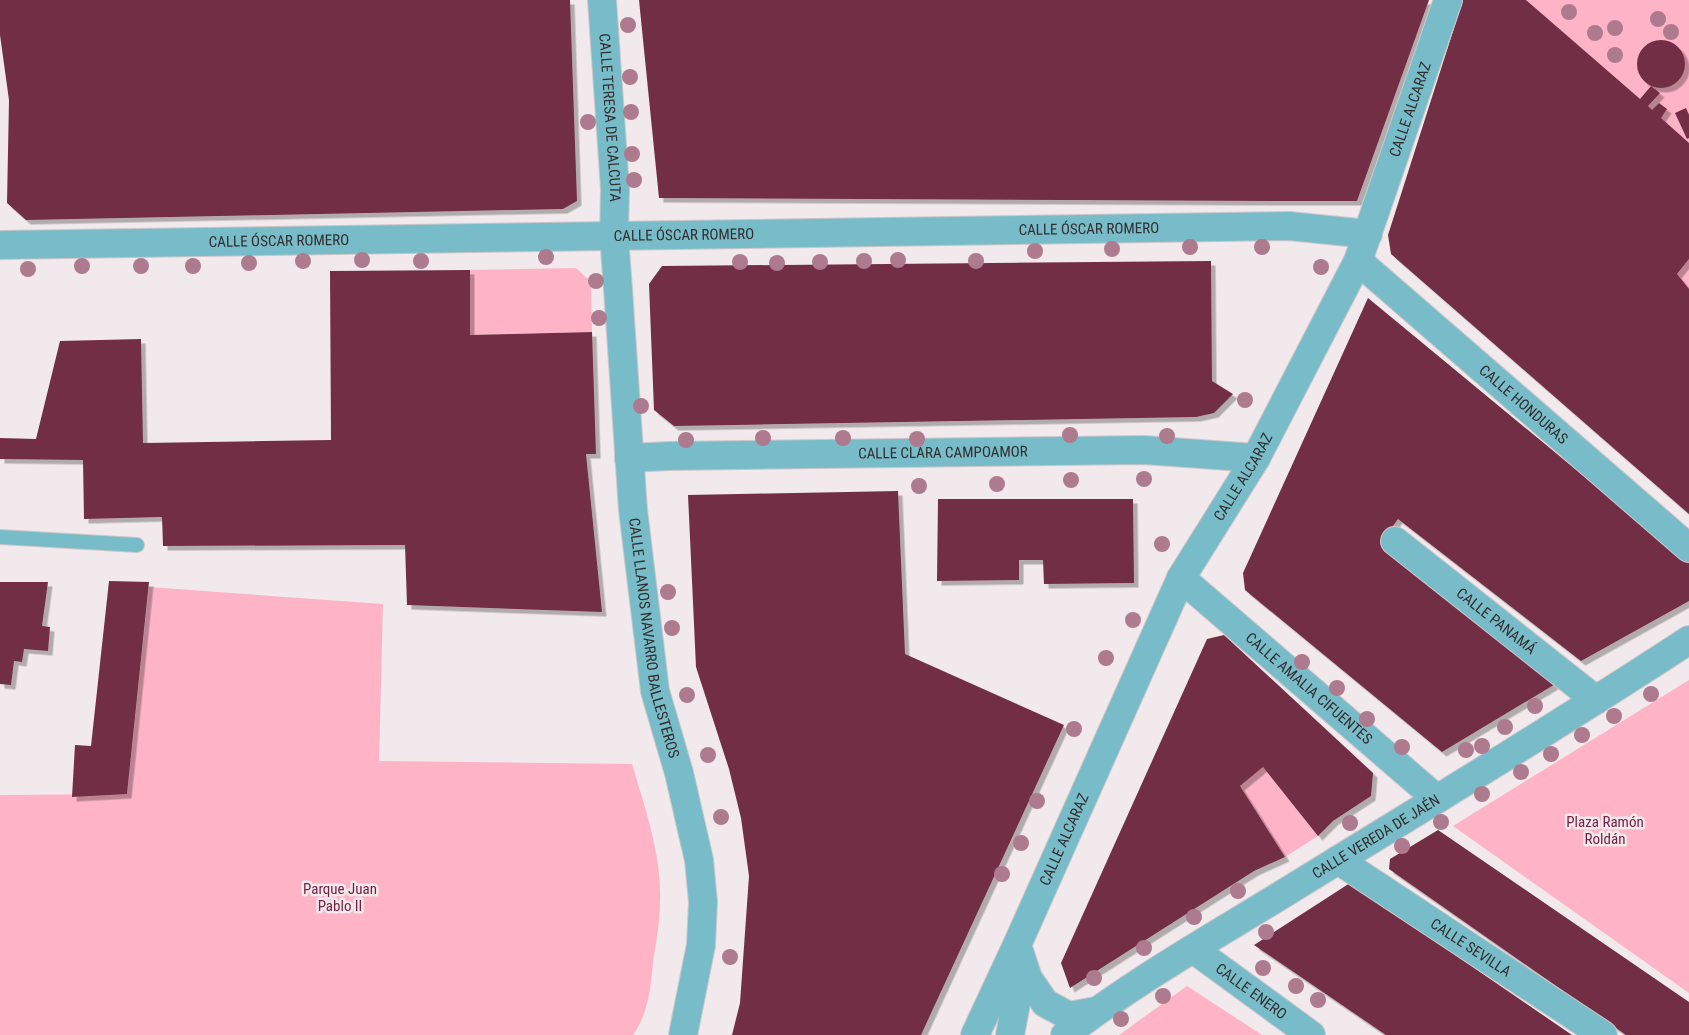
<svg xmlns="http://www.w3.org/2000/svg" width="1689" height="1035" viewBox="0 0 1689 1035" font-family="'Roboto Condensed',sans-serif">
  <defs>
    <filter id="shadow"><feDropShadow dx="4.5" dy="4.5" stdDeviation="0" flood-color="#0004"/></filter>
  </defs>
  <rect width="100%" height="100%" fill="#f1e9eb"/>
  <!-- green -->
  <path fill="#feb3c7" d="M1526,0h163v143z
    M1689,259v30l-12,-15z
    M576,268l15,14 1,50 -122,3v-65z
    M149,587l234,17 -4,157 253,3c13,44 30,92 28,138 0,20 -4,40 -7,60 -2,25 -5,52 -20,73h-633v-240l127,-1z
    M1689,680v313l-236,-167z
    M1263,767l55,69 -33,21 -45,-71z
    M1187,986l75,49h-143z"/>
  <!-- building -->
  <path fill="#712f45" filter="url(#shadow)" d="M0,0h570l7,201 -14,8 -537,11 -19,-17 2,-103 -9,-65z
    M639,0h790l-72,201h-81l-617,-3z
    M1463,0h63l114,99 11,-13 9,7 -12,13 4,4 7,-7 8,6 -6,9 28,25v116l-12,15 12,15v225l-298,-260 -3,-19z
    M1637 64a24 24 0 1 1 48 0a24 24 0 1 1-48 0Z
    M1686,108l3,7v23l-2,1 -12,-26z
    M1211,261l1,120 21,13 -19,19 -18,4 -522,9 -20,-16 -5,-126 13,-18z
    M470,270v65l122,-3 4,122h-10l16,158 -195,-7 -2,-60 -242,1 -1,-29 -78,2 -1,-59 -83,-1v-21l36,1 24,-98 81,-2 2,104 188,-3 -1,-169z
    M1368,298l321,265v38l-108,60 -183,-142 -18,25 177,139 -115,69 -197,-162 -2,-17z
    M898,491l7,163 159,71 -143,310h-189l8,-32 9,-127 -8,-58 -12,-49 -33,-102 -8,-172z
    M938,499h195l1,84 -90,1 -1,-24h-24v20l-82,1z
    M109,581l40,1 -22,212 -55,3 3,-52 16,1z
    M0,582h48l-6,44 8,1 -2,24 -24,-2 -2,13 -8,-1 -3,24 -11,-1z
    M1224,635l149,138 -2,23 -38,25 -15,15 -55,-69 -23,19 45,71 -31,14 -184,117 -9,-25 146,-324z
    M1438,830l251,172v33h-63l-237,-166 1,-10z
    M1350,883l222,152h-186l-132,-90z"/>
  <g fill="none" stroke-linecap="round" stroke-linejoin="round">
    <!-- lane casing -->
    <g stroke="#cec7c9" stroke-width="16">
      <path id="lane" d="M0,537l137,8"/>
    </g>
    <!-- street casing -->
    <g stroke="#cec7c9" stroke-width="30">
      <g id="street">
        <path id="s1" d="M602,0l13,189 -1,47 4,53 15,221 22,181 24,82 20,87 4,42 -2,43 -18,90"/>
        <path id="s2" d="M0,245l1289,-19 79,8"/>
        <path id="s3" d="M1358,261l331,287"/>
        <path id="s4" d="M629,458l40,-2 475,-6 112,8"/>
        <path id="s5" d="M1395,541l201,159"/>
        <path id="s6" d="M1181,578l256,221"/>
        <path id="s7" d="M1338,860l265,175"/>
        <path d="M1017,945l11,33 17,25 24,13 27,-5"/>
        <path id="s8" d="M1193,949l118,86"/>
        <path id="s9" d="M975,1035l42,-90 164,-367 75,-120 102,-197 90,-261"/>
        <path d="M1010,1035l6,-32 1,-46"/>
        <path id="s10" d="M1065,1035c71,-55 150,-99 226,-146 133,-82 267,-163 398,-249"/>
      </g>
    </g>
    <!-- lane -->
    <use href="#lane" stroke="#79bcc9" stroke-width="14"/>
    <!-- street -->
    <use href="#street" stroke="#79bcc9" stroke-width="28"/>
  </g>
  <!-- trees -->
  <g fill="#ae7a8e">
    <circle cx="1569" cy="12" r="8"/>
    <circle cx="1658" cy="19" r="8"/>
    <circle cx="628" cy="25" r="8"/>
    <circle cx="1615" cy="28" r="8"/>
    <circle cx="1671" cy="32" r="8"/>
    <circle cx="1595" cy="33" r="8"/>
    <circle cx="1615" cy="55" r="8"/>
    <circle cx="630" cy="77" r="8"/>
    <circle cx="631" cy="112" r="8"/>
    <circle cx="588" cy="122" r="8"/>
    <circle cx="632" cy="154" r="8"/>
    <circle cx="634" cy="180" r="8"/>
    <circle cx="1190" cy="247" r="8"/>
    <circle cx="1262" cy="247" r="8"/>
    <circle cx="1112" cy="249" r="8"/>
    <circle cx="1035" cy="251" r="8"/>
    <circle cx="546" cy="257" r="8"/>
    <circle cx="362" cy="260" r="8"/>
    <circle cx="898" cy="260" r="8"/>
    <circle cx="303" cy="261" r="8"/>
    <circle cx="421" cy="261" r="8"/>
    <circle cx="864" cy="261" r="8"/>
    <circle cx="976" cy="261" r="8"/>
    <circle cx="740" cy="262" r="8"/>
    <circle cx="820" cy="262" r="8"/>
    <circle cx="249" cy="263" r="8"/>
    <circle cx="777" cy="263" r="8"/>
    <circle cx="82" cy="266" r="8"/>
    <circle cx="141" cy="266" r="8"/>
    <circle cx="193" cy="266" r="8"/>
    <circle cx="1321" cy="267" r="8"/>
    <circle cx="28" cy="269" r="8"/>
    <circle cx="596" cy="281" r="8"/>
    <circle cx="599" cy="318" r="8"/>
    <circle cx="1245" cy="400" r="8"/>
    <circle cx="641" cy="406" r="8"/>
    <circle cx="1070" cy="435" r="8"/>
    <circle cx="1167" cy="436" r="8"/>
    <circle cx="763" cy="438" r="8"/>
    <circle cx="843" cy="438" r="8"/>
    <circle cx="917" cy="439" r="8"/>
    <circle cx="686" cy="440" r="8"/>
    <circle cx="1144" cy="479" r="8"/>
    <circle cx="1071" cy="480" r="8"/>
    <circle cx="997" cy="484" r="8"/>
    <circle cx="919" cy="486" r="8"/>
    <circle cx="1162" cy="544" r="8"/>
    <circle cx="668" cy="592" r="8"/>
    <circle cx="1133" cy="620" r="8"/>
    <circle cx="672" cy="628" r="8"/>
    <circle cx="1106" cy="658" r="8"/>
    <circle cx="1302" cy="662" r="8"/>
    <circle cx="1337" cy="688" r="8"/>
    <circle cx="1651" cy="694" r="8"/>
    <circle cx="687" cy="695" r="8"/>
    <circle cx="1535" cy="706" r="8"/>
    <circle cx="1614" cy="716" r="8"/>
    <circle cx="1367" cy="719" r="8"/>
    <circle cx="1505" cy="727" r="8"/>
    <circle cx="1074" cy="729" r="8"/>
    <circle cx="1582" cy="735" r="8"/>
    <circle cx="1482" cy="746" r="8"/>
    <circle cx="1402" cy="747" r="8"/>
    <circle cx="1466" cy="750" r="8"/>
    <circle cx="1551" cy="754" r="8"/>
    <circle cx="708" cy="755" r="8"/>
    <circle cx="1521" cy="772" r="8"/>
    <circle cx="1482" cy="794" r="8"/>
    <circle cx="1037" cy="801" r="8"/>
    <circle cx="721" cy="817" r="8"/>
    <circle cx="1441" cy="822" r="8"/>
    <circle cx="1350" cy="823" r="8"/>
    <circle cx="1021" cy="843" r="8"/>
    <circle cx="1402" cy="846" r="8"/>
    <circle cx="1002" cy="874" r="8"/>
    <circle cx="1238" cy="891" r="8"/>
    <circle cx="1194" cy="917" r="8"/>
    <circle cx="1266" cy="932" r="8"/>
    <circle cx="1144" cy="948" r="8"/>
    <circle cx="730" cy="957" r="8"/>
    <circle cx="1263" cy="968" r="8"/>
    <circle cx="1094" cy="978" r="8"/>
    <circle cx="1296" cy="986" r="8"/>
    <circle cx="1163" cy="996" r="8"/>
    <circle cx="1318" cy="1000" r="8"/>
    <circle cx="1121" cy="1019" r="8"/>
  </g>
  <g text-anchor="middle" stroke-width="5" stroke-linejoin="round" paint-order="stroke">
    <!-- street labels -->
    <g font-size="15" fill="#312e2e" stroke="#f1e9eb">
      <text dy="5" stroke="none"><textPath href="#s9" startOffset="1025">CALLE ALCARAZ</textPath></text>
      <text dy="5" stroke="none"><textPath href="#s1" startOffset="118">CALLE TERESA DE CALCUTA</textPath></text>
      <text dy="5" stroke="none"><textPath href="#s2" startOffset="1089">CALLE ÓSCAR ROMERO</textPath></text>
      <text dy="5" stroke="none"><textPath href="#s2" startOffset="684">CALLE ÓSCAR ROMERO</textPath></text>
      <text dy="5" stroke="none"><textPath href="#s2" startOffset="279">CALLE ÓSCAR ROMERO</textPath></text>
      <text dy="5" stroke="none"><textPath href="#s3" startOffset="219">CALLE HONDURAS</textPath></text>
      <text dy="5" stroke="none"><textPath href="#s4" startOffset="314">CALLE CLARA CAMPOAMOR</textPath></text>
      <text dy="5" stroke="none"><textPath href="#s9" startOffset="620">CALLE ALCARAZ</textPath></text>
      <text dy="5" stroke="none"><textPath href="#s5" startOffset="129">CALLE PANAMÁ</textPath></text>
      <text dy="5" stroke="none"><textPath href="#s1" startOffset="641">CALLE LLANOS NAVARRO BALLESTEROS</textPath></text>
      <text dy="5" stroke="none"><textPath href="#s6" startOffset="169">CALLE AMALIA CIFUENTES</textPath></text>
      <text dy="5" stroke="none"><textPath href="#s10" startOffset="369">CALLE VEREDA DE JAÉN</textPath></text>
      <text dy="5" stroke="none"><textPath href="#s9" startOffset="215">CALLE ALCARAZ</textPath></text>
      <text dy="5" stroke="none"><textPath href="#s7" startOffset="159">CALLE SEVILLA</textPath></text>
      <text dy="5" stroke="none"><textPath href="#s8" startOffset="72">CALLE ENERO</textPath></text>
    </g>
    <!-- park labels -->
    <g font-size="15" fill="#782042" stroke="#f1e9eb">
      <text x="1605" y="827">Plaza Ramón<tspan x="1605" dy="17">Roldán</tspan></text>
      <text x="340" y="894">Parque Juan<tspan x="340" dy="17">Pablo II</tspan></text>
    </g>
  </g>
</svg>
